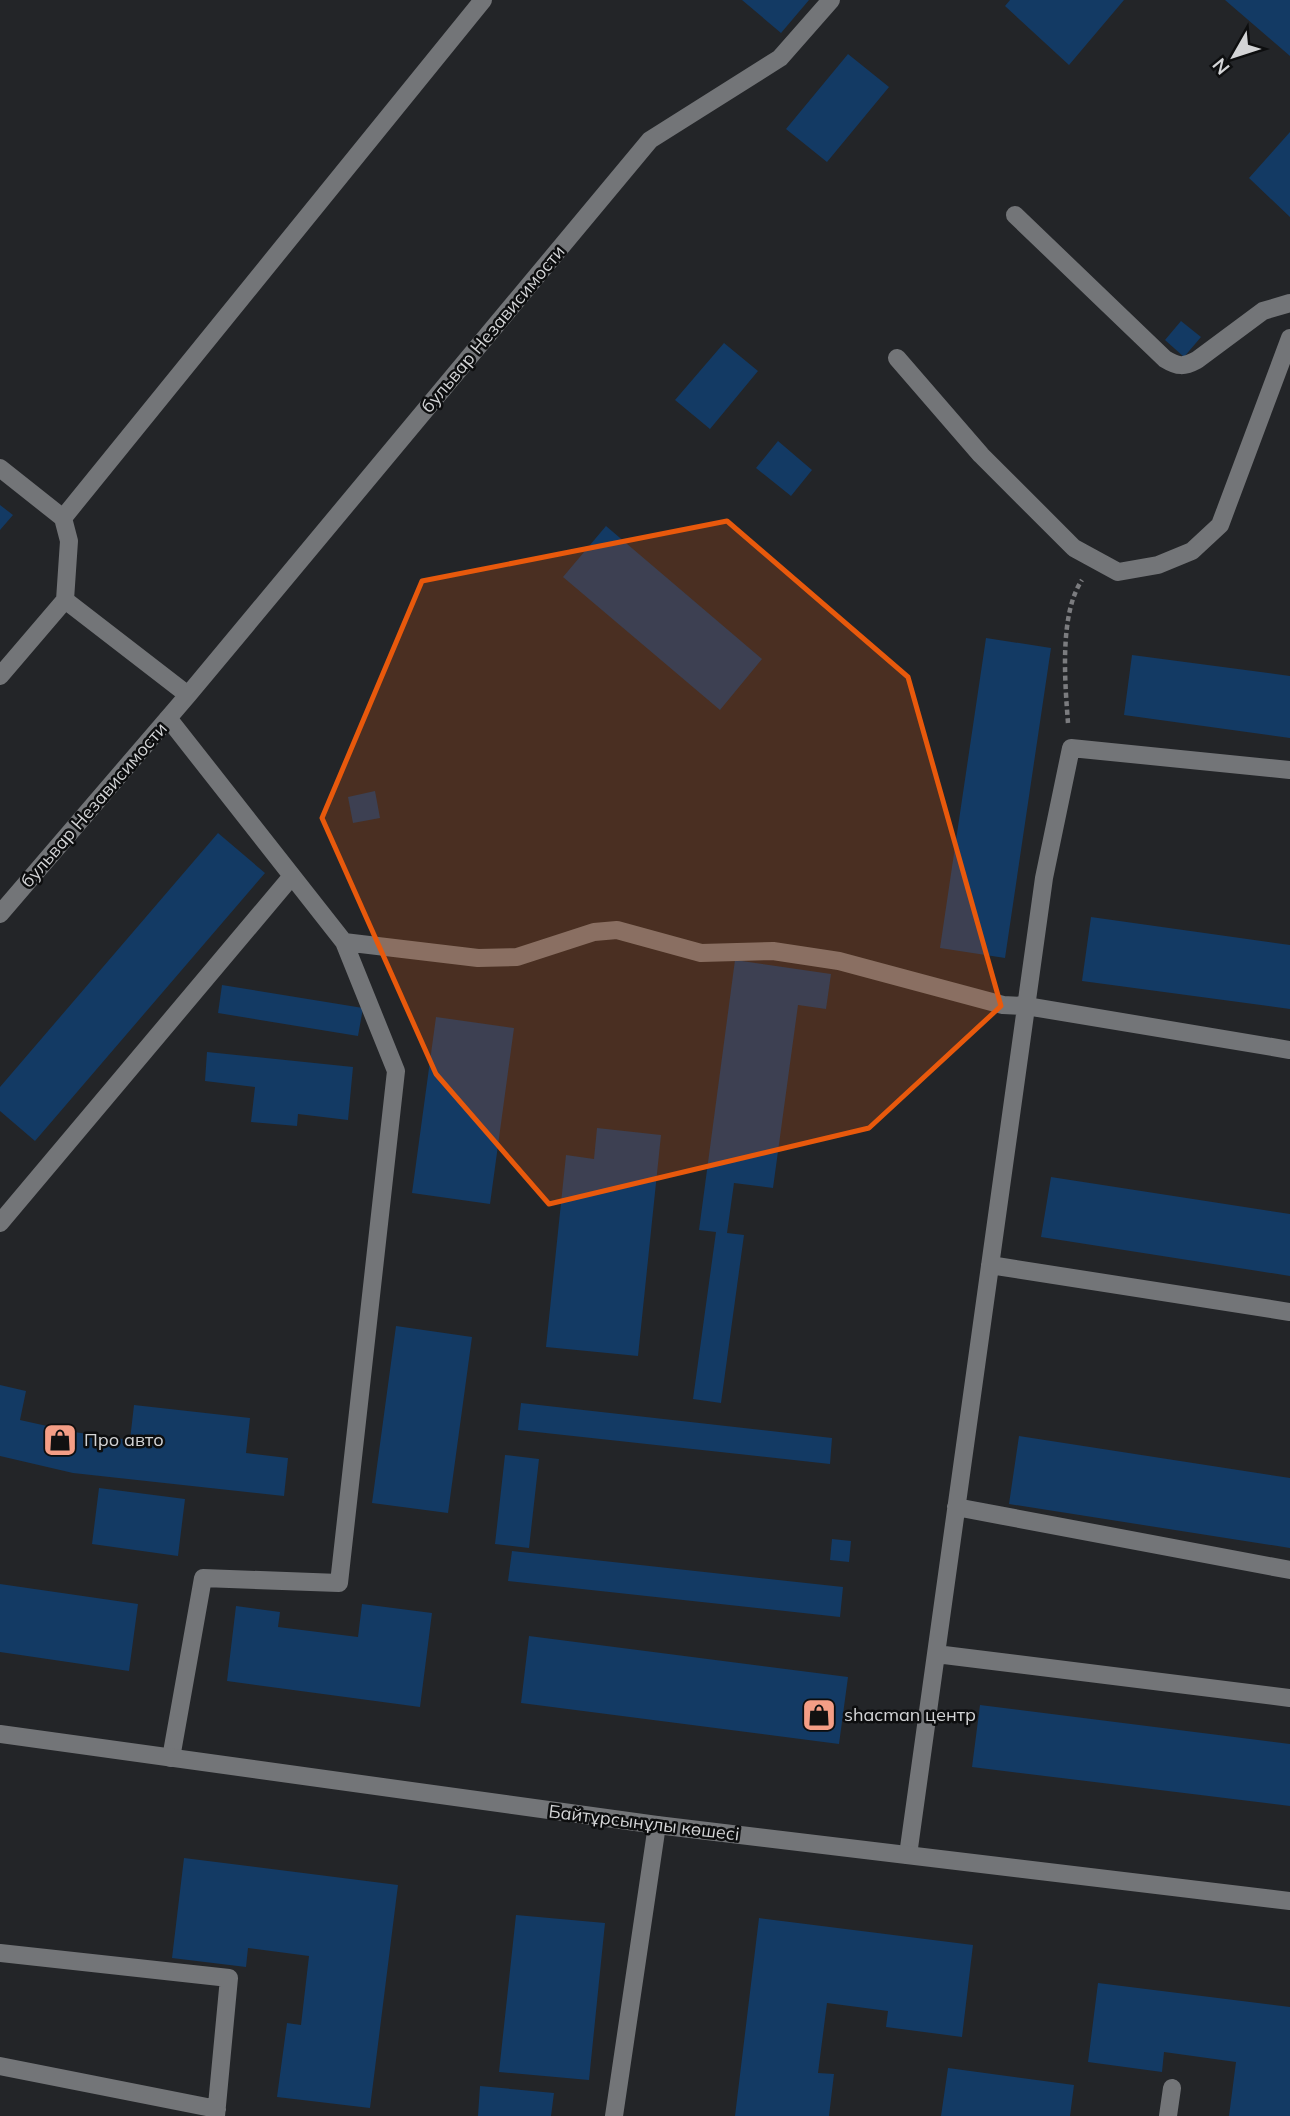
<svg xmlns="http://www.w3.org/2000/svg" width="1290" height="2116" viewBox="0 0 1290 2116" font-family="Mulish,sans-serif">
  <rect width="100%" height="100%" fill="#232528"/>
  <!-- building -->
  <path fill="#133a64" d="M742,0h67l-28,33z
    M1010,0h114l-55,65 -64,-59z
    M1225,0h65v56z
    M848,54l41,33 -62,75 -41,-33z
    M1290,132v85l-41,-39z
    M1181,321l20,16 -17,20 -19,-17z
    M724,343l34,28 -48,58 -35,-29z
    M778,441l34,29 -21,26 -35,-28z
    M0,505l13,10 -13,15z
    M606,526l156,133 -42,51 -157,-133z
    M986,638l65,10 -46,310 -65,-10z
    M1132,655l158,21v62l-166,-23z
    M375,791l5,27 -27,5 -5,-26z
    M218,833l47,40 -230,268 -35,-30v-24z
    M1091,917l199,28v64l-208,-28z
    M735,960l96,14 -5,35 -28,-4 -25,183 -39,-5 -7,50 17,2 -23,168 -28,-4 23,-167 -17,-2z
    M222,985l141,23 -5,28 -140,-23z
    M436,1017l78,11 -24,176 -78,-11z
    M207,1052l146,15 -5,53 -50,-6 -1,12 -46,-4 4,-35 -50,-6z
    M597,1128l64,7 -23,221 -92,-9 20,-192 28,4z
    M1051,1177l239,37v62l-249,-39z
    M396,1326l76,11 -24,176 -76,-10z
    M0,1385l26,6 -6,29 54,12 56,8 4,-35 116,13 -4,35 42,5 -4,38 -211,-23 -73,-17z
    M521,1403l311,35 -2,26 -312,-34z
    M1019,1436l271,42v70l-281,-44z
    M505,1455l34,4 -10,89 -34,-4z
    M99,1488l86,11 -7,57 -86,-12z
    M832,1539l19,2 -2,21 -19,-2z
    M512,1551l331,36 -3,30 -332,-36z
    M0,1584l138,20 -9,67 -129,-19z
    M362,1604l70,9 -12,94 -193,-26 9,-75 44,6 -2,15 80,10z
    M529,1636l319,41 -9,67 -318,-41z
    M980,1705l310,39v62l-318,-39z
    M184,1858l214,27 -28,223 -93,-11 10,-74 14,2 8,-69 -61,-8 -2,19 -74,-9z
    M516,1915l89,8 -16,157 -90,-8z
    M759,1918l214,27 -11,92 -76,-10 2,-16 -61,-8 -9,70 16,1 -5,42h-94z
    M1098,1983l192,24v109h-61l7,-54 -72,-10 -2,20 -74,-10z
    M948,2068l126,17 -4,31h-129z
    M480,2086l74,7 -3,23h-73z"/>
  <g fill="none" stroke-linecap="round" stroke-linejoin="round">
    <!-- path -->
    <path stroke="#7b7c7f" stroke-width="4.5" stroke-dasharray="5 3.5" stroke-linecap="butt" d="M1068,723c-3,-40 -9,-109 14,-143"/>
    <!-- lane -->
    <path stroke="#737578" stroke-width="18" d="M1015,215l150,144c13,8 19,8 32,1l66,-49 27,-8
      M897,358l84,97 93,93 44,24 40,-7 34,-14 28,-26 70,-187
      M0,468l63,50
      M65,600l4,-59 -6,-23 420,-518
      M0,676l65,-76 123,95
      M168,718l176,224 52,129 -57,512 -136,-5 -32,180
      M0,914l188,-219 462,-555 130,-82 51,-58
      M344,942l134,16 39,-1 77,-25 23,-2 84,23 72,-2 66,10 164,44 23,1 264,44
      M0,1223l292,-347
      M990,1265l300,47
      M956,1507l334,63
      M936,1654l354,44
      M908,1855l136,-977 27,-130 219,22
      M0,1953l229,25 -13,138
      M0,2066l217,43
      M614,2116l43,-291
      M1168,2116l4,-28"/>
    <!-- street -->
    <path stroke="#737578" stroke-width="18" d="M0,1734l657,91 633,76"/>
  </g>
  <!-- marked area -->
  <path fill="#e8590c" fill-opacity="0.2" stroke="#e8590c" stroke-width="5" stroke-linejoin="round" d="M727,521l181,156 93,329 -132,122 -320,76 -113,-130 -114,-256 100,-237z"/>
  <!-- icons -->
  <defs>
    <g id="shop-square" transform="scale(1.75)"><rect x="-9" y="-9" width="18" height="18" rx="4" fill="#f49e86" stroke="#0d0e0f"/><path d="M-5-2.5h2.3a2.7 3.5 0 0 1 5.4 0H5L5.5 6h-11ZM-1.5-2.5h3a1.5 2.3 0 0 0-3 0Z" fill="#111"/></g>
  </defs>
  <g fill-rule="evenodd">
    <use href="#shop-square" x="60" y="1440"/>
    <use href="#shop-square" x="819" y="1715"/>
  </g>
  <g text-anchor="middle" stroke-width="5" stroke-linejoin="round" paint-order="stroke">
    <!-- street labels -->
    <g font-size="18" fill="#d3d4d6" stroke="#0d0e0f">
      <text transform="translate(493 329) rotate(-50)" y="6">бульвар Независимости</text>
      <text transform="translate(94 805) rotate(-49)" y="6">бульвар Независимости</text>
      <text transform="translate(644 1823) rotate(7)" y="6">Байтұрсынұлы көшесі</text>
    </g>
    <!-- poi labels -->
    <g font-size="18" fill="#d3d4d6" stroke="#0d0e0f" text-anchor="start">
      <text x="84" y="1446">Про авто</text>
      <text x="844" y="1721">shacman центр</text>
    </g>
  </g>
  <!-- north arrow -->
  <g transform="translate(1234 56) rotate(231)" stroke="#0d0e0f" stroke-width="5" paint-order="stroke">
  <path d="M0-5L12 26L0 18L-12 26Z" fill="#d3d4d6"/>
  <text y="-10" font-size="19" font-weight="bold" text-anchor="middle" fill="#d3d4d6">N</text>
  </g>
</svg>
